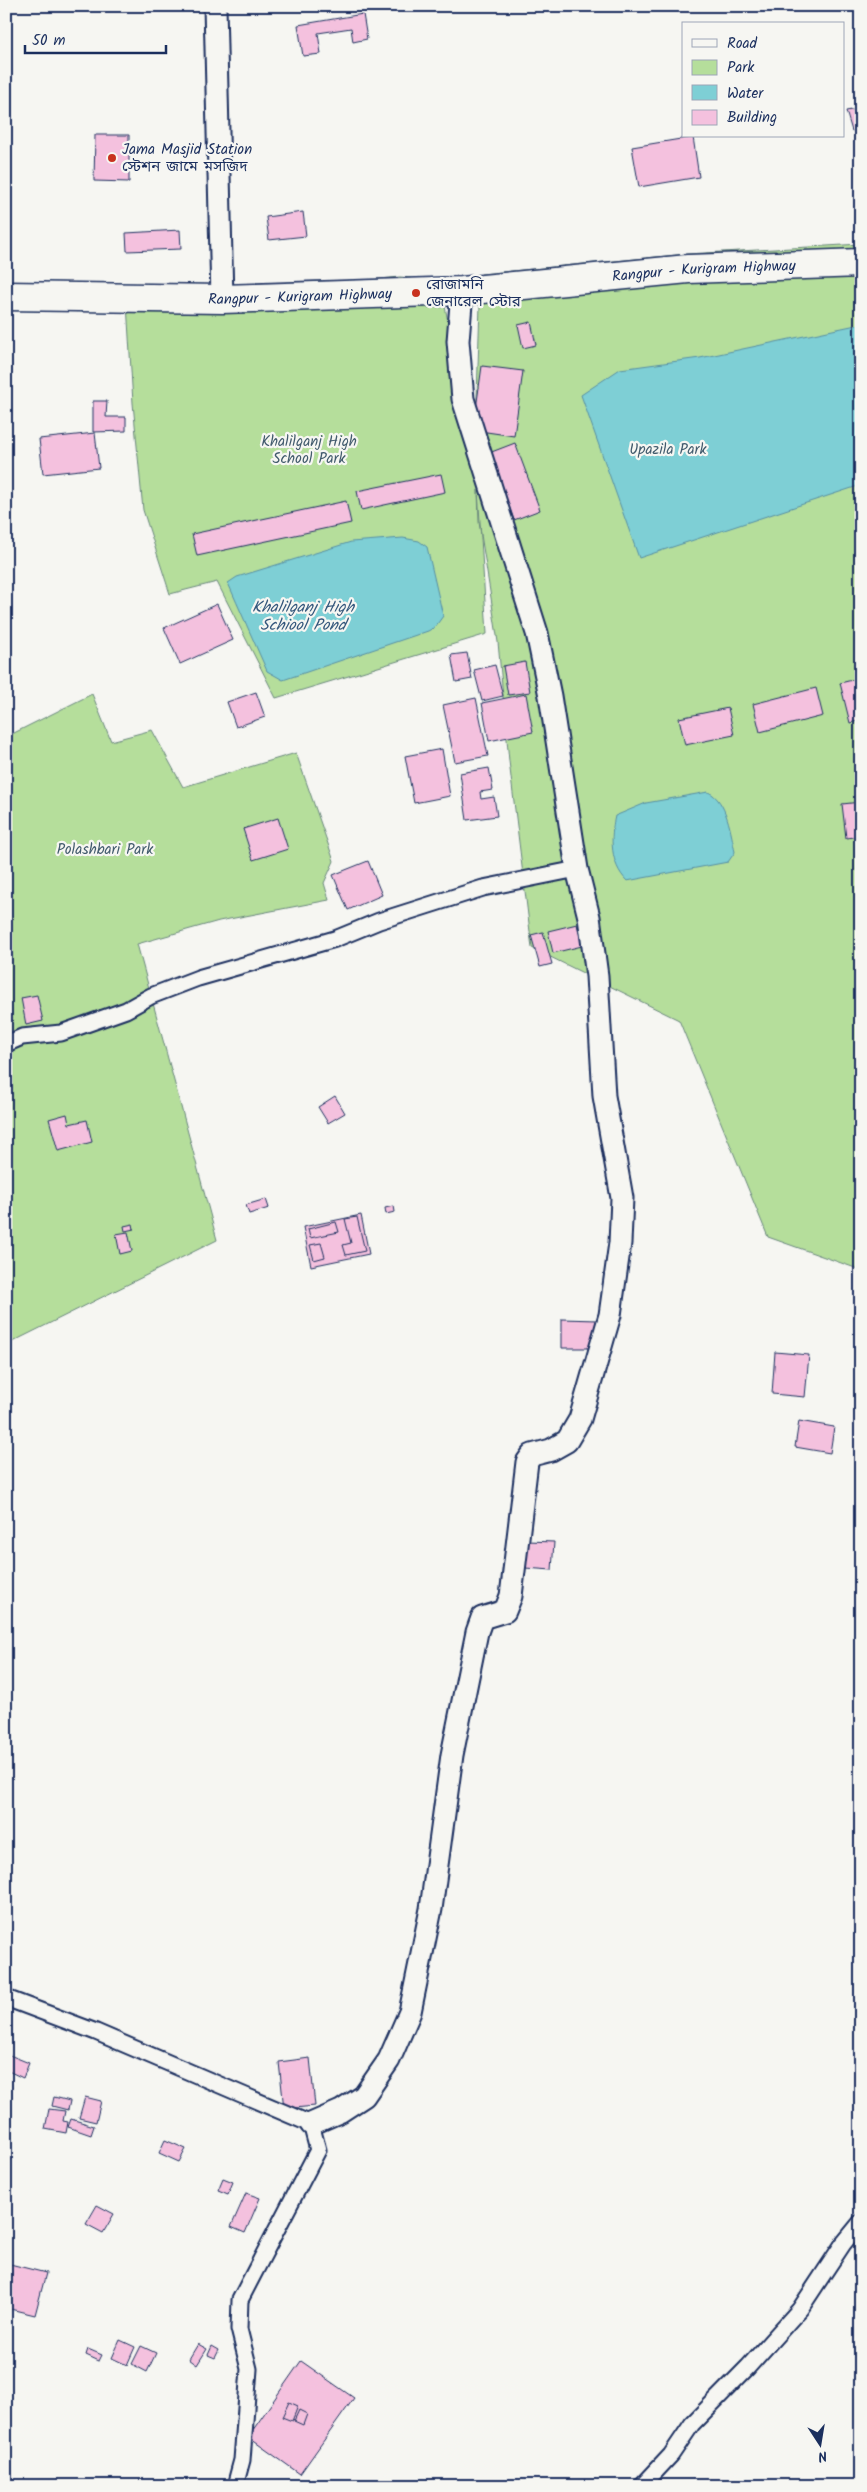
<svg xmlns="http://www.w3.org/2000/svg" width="867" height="2492" viewBox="0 0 867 2492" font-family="Kalam,'Noto Sans Bengali',sans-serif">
  <rect width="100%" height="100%" fill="#f6f6f2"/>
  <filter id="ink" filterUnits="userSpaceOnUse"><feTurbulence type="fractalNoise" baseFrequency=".02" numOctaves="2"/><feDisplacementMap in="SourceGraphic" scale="10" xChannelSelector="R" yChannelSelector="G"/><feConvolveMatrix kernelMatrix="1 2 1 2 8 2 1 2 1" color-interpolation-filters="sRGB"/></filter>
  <g filter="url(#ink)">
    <!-- green -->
    <path fill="#b5de9b" stroke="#68867c" d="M861,244v1026l-93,-33 -89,-217 -147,-72 -23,-187 -11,-119 -19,-120 -1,-32 9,144 -211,64 -59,-116 -47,12 -27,-84 -10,-107 -6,-99 273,-27 40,4 35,178 6,-185 206,-20z
      M92,694l19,47 41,-11 31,57 113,-34 38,108 -10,22 5,17 -110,21 -82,23 80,296 -211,105v-608z"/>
    <!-- water -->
    <path fill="#7ecfd5" stroke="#568fa5" d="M861,324v161l-222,73 -58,-163 39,-26 80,-11z
      M403,538l16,3 8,6 16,69 -8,11 -7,4 -145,49 -16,-9 -39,-88 9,-6 114,-35z
      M708,792c19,8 23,42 27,60l-7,10 -101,19c-17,-17 -17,-43 -12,-65l31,-13z"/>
    <!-- building -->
    <path fill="#f4c1de" stroke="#1b2f5e" d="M363,14l4,25 -14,3 -2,-14 -33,5 3,21 -18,2 -5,-31z
      M858,109l3,20 -9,2 -6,-20z
      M95,135h34v47l-35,-1z
      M693,137l6,40 -60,10 -7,-40z
      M303,212l3,24 -37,4 -3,-23z
      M180,230l1,19 -54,2 -1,-18z
      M531,322l5,23 -13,3 -5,-23z
      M482,366l41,5 -9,65 -41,-6z
      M93,401h14l-1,16h20v14l-33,1z
      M95,433l4,35 -56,6 -4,-35z
      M515,443l25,67 -26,10 -25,-67z
      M441,474l4,18 -84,18 -4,-19z
      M346,501l5,22 -154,33 -5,-22z
      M217,604l16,36 -53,24 -16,-36z
      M467,653l5,26 -16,3 -5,-27z
      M525,662l5,30 -22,3 -5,-29z
      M495,665l8,31 -21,5 -8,-31z
      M861,678v42l-11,3 -10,-40z
      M816,688l7,28 -63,16 -7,-28z
      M256,692l9,25 -29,10 -9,-25z
      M526,694l7,38 -44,9 -7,-38z
      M476,698l12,58 -33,6 -12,-57z
      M728,708l6,27 -49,10 -6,-27z
      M442,749l8,47 -36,7 -9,-47z
      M489,768l4,22 -13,2 1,7 13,-2 3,19 -30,4 -7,-47z
      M861,802v34l-15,2 -4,-34z
      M278,818l10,31 -35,11 -10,-31z
      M368,861l14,34 -34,15 -15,-35z
      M577,924l5,22 -29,7 -5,-22z
      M543,932l9,32 -12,3 -9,-32z
      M859,936h2v52h-2z
      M37,995l6,26 -17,4 -5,-27z
      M335,1096l10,17 -17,10 -10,-16z
      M67,1114l2,10 18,-4 5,22 -34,9 -9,-32z
      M266,1199l3,9 -20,6 -3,-9z
      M394,1206l1,6 -9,2 -1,-6z
      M361,1215l8,39 -58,12 -8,-39z
      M357,1217l8,34 -19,4 -3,-10 8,-2 -6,-24z
      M336,1222l3,10 -29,6 -2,-9z
      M133,1224l1,5 -9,2 -1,-5z
      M128,1232l4,19 -12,3 -4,-20z
      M321,1243l4,14 -11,3 -4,-15z
      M562,1319l35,1v28h-35z
      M775,1352l34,3 -4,42 -33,-3z
      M799,1421l35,6 -4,26 -35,-6z
      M527,1541l27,1 -2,28 -27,-2z
      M7,2054l22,9 -6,15 -17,-8z
      M310,2058l5,48 -31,3 -5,-47z
      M54,2097l16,4 -2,9 -16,-4z
      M85,2097l16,4 -5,21 -17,-4z
      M49,2109l16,2 -2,10 5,1 -2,11 -21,-4z
      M71,2119l23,7 -3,9 -23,-8z
      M165,2140l21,9 -7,13 -20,-9z
      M223,2178l10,4 -5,12 -10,-4z
      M246,2193l14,5 -15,35 -14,-6z
      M97,2205l17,9 -11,19 -17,-9z
      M6,2263l40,10 -11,42 -29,-7z
      M120,2340l15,7 -8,18 -15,-7z
      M198,2344l9,5 -10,16 -8,-6z
      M141,2346l15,7 -9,19 -15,-8z
      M212,2346l7,4 -4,8 -7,-3z
      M88,2349l14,6 -3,6 -13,-6z
      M301,2361l53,37 -54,76 -52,-37z
      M289,2402l9,4 -6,15 -10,-4z
      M299,2410l8,4 -4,11 -9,-4z"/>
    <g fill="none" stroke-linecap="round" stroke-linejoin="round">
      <!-- street casing -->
      <g stroke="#1b2f5e" stroke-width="19">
        <path id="street" d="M6,1044l16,-7 39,-4 65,-23 25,-14 47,-18 137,-39 44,-18 104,-33 94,-19
          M6,1998l90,34 215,92 7,26 -78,150 -1,29 10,40 -7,91 -7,26
          M642,2486l29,-31 21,-31 56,-57 52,-58 43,-65 18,-22"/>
      </g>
      <!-- secondary casing -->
      <g stroke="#1b2f5e" stroke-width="25">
        <path id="secondary" d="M215,6l7,293
          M311,2124l30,-13 23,-15 25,-36 21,-48 21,-103 21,-154 25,-123 5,-14 23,-7 6,-15 16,-134 5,-7 19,-5 16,-9 13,-22 30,-104 10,-72 2,-45 -18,-102 -7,-120 -8,-59 -12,-48 -27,-173 -13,-63 -74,-234 -5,-58 4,-50"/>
      </g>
      <!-- highway casing -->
      <g stroke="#1b2f5e" stroke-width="31">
        <g id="highway">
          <path id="s1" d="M6,296l216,3 240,-8 226,-22 173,-6"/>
        </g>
      </g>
      <!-- street -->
      <use href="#street" stroke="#f6f6f2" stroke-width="15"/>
      <!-- secondary -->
      <use href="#secondary" stroke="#f6f6f2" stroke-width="21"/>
      <!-- highway -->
      <use href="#highway" stroke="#f6f6f2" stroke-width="28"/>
    </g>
  </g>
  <!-- markers -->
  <g fill="#c8321e" stroke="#f6f6f2" stroke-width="2">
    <circle cx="112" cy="158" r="5"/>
    <circle cx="416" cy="293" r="5"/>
  </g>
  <g text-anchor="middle" stroke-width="4.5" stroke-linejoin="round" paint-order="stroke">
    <!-- poi labels -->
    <g font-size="15" fill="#1b2f5e" stroke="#f6f6f2" text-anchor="start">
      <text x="122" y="154">Jama Masjid Station<tspan x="122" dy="17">স্টেশন জামে মসজিদ</tspan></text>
      <text x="426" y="289">রোজামনি<tspan x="426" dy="17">জেনারেল স্টোর</tspan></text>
    </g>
    <!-- street labels -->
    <g font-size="15" fill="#1b2f5e" stroke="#f6f6f2">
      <text dy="5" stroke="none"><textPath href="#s1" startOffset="699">Rangpur - Kurigram Highway</textPath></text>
      <text dy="5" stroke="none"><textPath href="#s1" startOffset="294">Rangpur - Kurigram Highway</textPath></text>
    </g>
    <!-- park labels -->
    <g font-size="15" fill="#425b6d" stroke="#f6f6f2">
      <text x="309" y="446">Khalilganj High<tspan x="309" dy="17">School Park</tspan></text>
      <text x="668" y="454">Upazila Park</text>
      <text x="105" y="854">Polashbari Park</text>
    </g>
    <!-- water labels -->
    <g font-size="16" font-style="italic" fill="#34577c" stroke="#f6f6f2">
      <text x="303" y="612">Khalilganj High<tspan x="303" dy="18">Schiool Pond</tspan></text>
    </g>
  </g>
  <!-- margin -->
  <rect width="867" height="2492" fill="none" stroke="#f6f6f2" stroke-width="25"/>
  <rect x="12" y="12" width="842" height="2467" fill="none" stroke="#1b2f5e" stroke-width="2" filter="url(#ink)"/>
  <!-- legend -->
  <rect x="682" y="22" width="162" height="115" fill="#f6f6f2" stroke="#9ea6b7"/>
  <rect x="692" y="39" width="25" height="8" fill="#f6f6f2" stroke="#9ea6b7"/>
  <text x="727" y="48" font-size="15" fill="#1b2f5e">Road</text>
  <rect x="692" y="60" width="25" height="15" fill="#b5de9b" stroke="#9ea6b7"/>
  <text x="727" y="72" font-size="15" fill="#1b2f5e">Park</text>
  <rect x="692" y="85" width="25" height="15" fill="#7ecfd5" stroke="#9ea6b7"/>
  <text x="727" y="98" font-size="15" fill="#1b2f5e">Water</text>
  <rect x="692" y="110" width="25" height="15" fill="#f4c1de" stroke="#9ea6b7"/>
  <text x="727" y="122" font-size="15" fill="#1b2f5e">Building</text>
  <!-- north arrow -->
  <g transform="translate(820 2444) rotate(168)" stroke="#f6f6f2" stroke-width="4" paint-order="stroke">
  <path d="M0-4L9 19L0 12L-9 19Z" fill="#1b2f5e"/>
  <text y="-8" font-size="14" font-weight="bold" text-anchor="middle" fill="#1b2f5e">N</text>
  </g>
  <!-- scale -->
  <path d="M25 45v8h141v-8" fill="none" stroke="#1b2f5e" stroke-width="2.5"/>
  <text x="32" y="45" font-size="15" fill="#1b2f5e" stroke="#f6f6f2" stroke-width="4" paint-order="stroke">50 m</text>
</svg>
